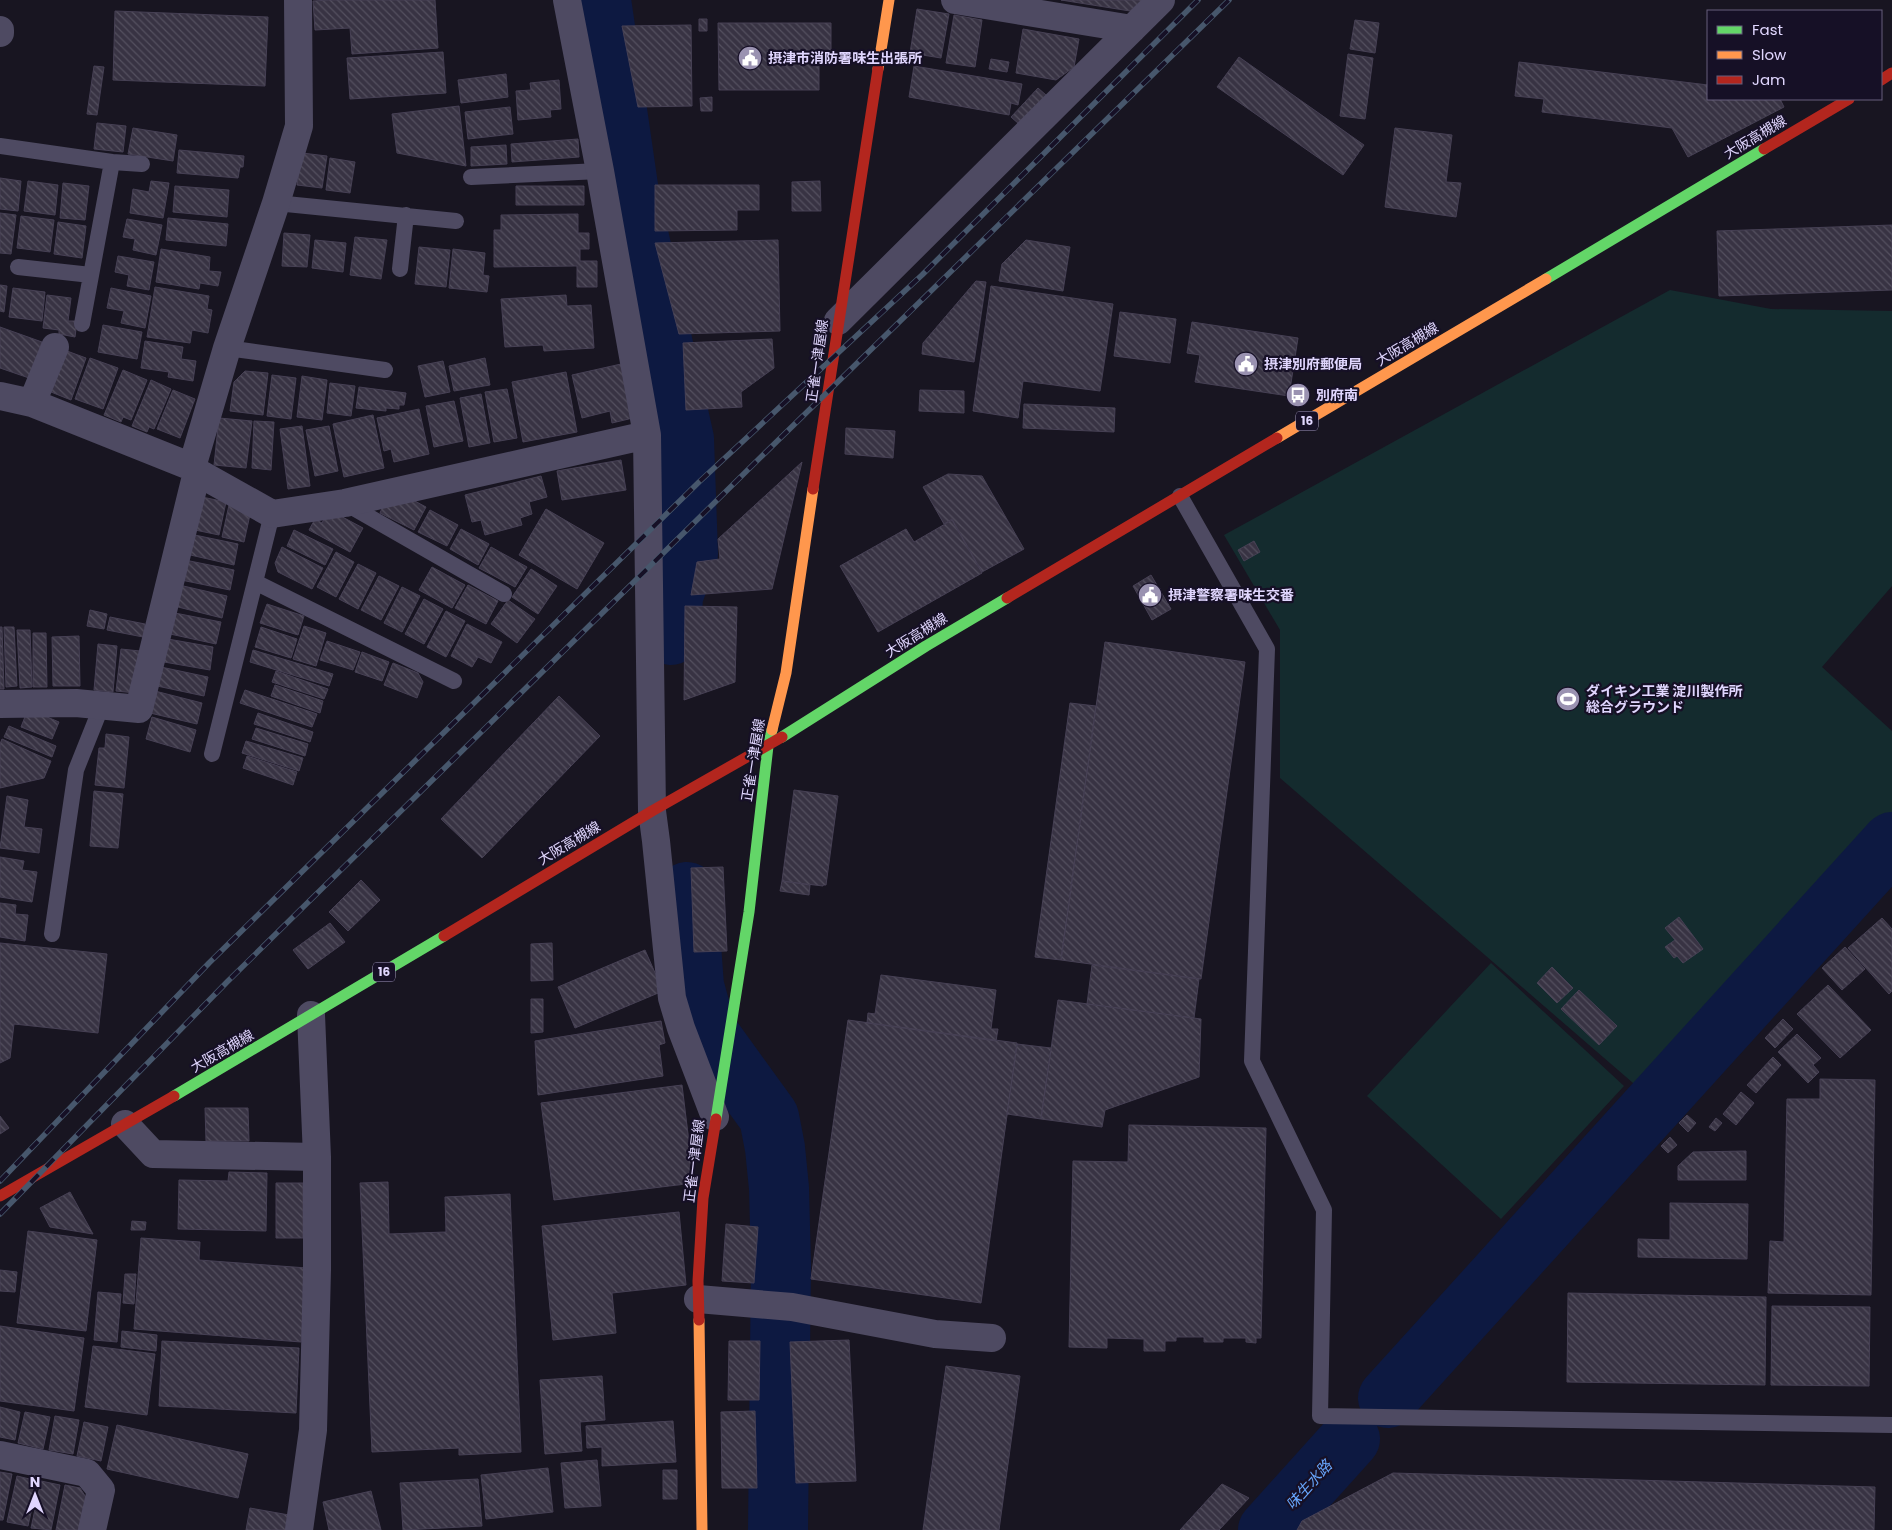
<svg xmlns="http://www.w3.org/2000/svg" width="1892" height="1530" viewBox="0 0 1892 1530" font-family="Poppins,'Noto Sans JP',sans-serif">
  <defs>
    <pattern id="building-back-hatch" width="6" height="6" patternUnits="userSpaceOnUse" patternTransform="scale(1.25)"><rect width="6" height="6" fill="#383343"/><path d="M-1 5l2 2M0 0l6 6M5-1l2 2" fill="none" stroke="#54505f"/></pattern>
  </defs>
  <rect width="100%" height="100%" fill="#181521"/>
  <!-- grass -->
  <path fill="#142b2e" d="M1670,290l101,19 121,2v275l-70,81 70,64v95l-103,109 -149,154 -360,-311v-148l-56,-95z
    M1491,963l133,123 -123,133 -134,-123z"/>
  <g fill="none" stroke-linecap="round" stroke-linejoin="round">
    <!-- river -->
    <path stroke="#0d1941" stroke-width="60" d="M601,0l28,193 55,246 4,115 -15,42 -2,39
      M687,892l7,94 12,44 63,87 6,31 4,40 2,77 -3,265
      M1388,1398l504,-556
      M1268,1530l82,-91"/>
  </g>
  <!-- building -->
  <path fill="url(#building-back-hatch)" stroke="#464054" d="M330,0h105l3,48 -86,6 -2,-26 -35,2 -2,-29z
    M1061,0h82l-13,11z
    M917,9l32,5 -8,44 -31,-5z
    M115,11l153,6 -3,69 -152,-6z
    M954,15l28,5 -7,47 -29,-4z
    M699,19h8v12h-8z
    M1355,20l24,3 -4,30 -25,-4z
    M718,23h113v28h-12v39h-100z
    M691,25l1,81 -54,1 -16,-81z
    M1023,29l56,10 -5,28 -18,13 -40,-7z
    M443,52l3,41 -96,6 -3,-41z
    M1348,54l25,4 -8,61 -25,-3z
    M1239,57l125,88 -21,30 -126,-88z
    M991,59l18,3 -2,10 -18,-3z
    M1519,62l189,23v14h72l4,8 -96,50 -16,-29 -130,-16 2,-13 -29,-3z
    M94,66l10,1 -7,48 -10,-1z
    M914,66l108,18 -4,21 -7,-2 -2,12 -100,-18z
    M506,74l2,23 -47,6 -3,-23z
    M559,80l2,29 -11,1 1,7 -33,3 -2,-29 15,-1 -1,-7z
    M1038,88l8,7 -27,29 -8,-7z
    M712,97v14h-11l-1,-13z
    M459,106l7,60 -69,-13 -5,-39z
    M510,107l3,27 -45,5 -3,-27z
    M97,123l29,3 -3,26 -29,-3z
    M133,128l44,7 -4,26 -45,-7z
    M1395,128l57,7 -6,47 15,1 -5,34 -71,-10z
    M578,139l1,18 -67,5 -1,-18z
    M506,145l1,19 -36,2v-19z
    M179,150l65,6 -1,11h-3l-2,11 -61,-5z
    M302,153l25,3 -5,32 -25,-3z
    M330,158l25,4 -5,31 -24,-3z
    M0,178l21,3 -3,30 -18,-2z
    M28,181l30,4 -3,30 -31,-4z
    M151,181l18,2 -6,35 -33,-5 3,-24 16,3z
    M820,181l1,30h-29v-29z
    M63,183l26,3 -4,34 -25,-2z
    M655,185h104v25h-22v20l-82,1z
    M175,186l54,4 -2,27 -54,-5z
    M516,186h68v19h-68z
    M0,213l16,2 -5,39 -11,-1z
    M578,214v19h11v16h-9v12h17v26h-20v-21l-83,1v-37h7v-15z
    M21,216l33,4 -4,32 -33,-4z
    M168,218l60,6 -2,22 -60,-6z
    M127,219l35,6 -6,30 -23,-5 2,-11 -12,-2z
    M58,222l28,4 -4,32 -28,-4z
    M1892,225v65l-173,6 -2,-65z
    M284,233l26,2 -3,32 -25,-1z
    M355,237l32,3 -6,39 -31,-4z
    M315,240l31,3 -3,29 -31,-4z
    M778,240l2,91 -101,3 -24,-91z
    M1026,240l44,7 -7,44 -64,-10 3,-17z
    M419,247l31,3 -4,37 -31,-3z
    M161,249l49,8 -1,14 12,1 -3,14 -18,-3 -1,6 -43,-7z
    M453,249l32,4 -2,22 6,1 -2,16 -38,-4z
    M118,256l36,6 -5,28 -22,-4 2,-11 -14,-3z
    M976,281l10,1 -12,80 -52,-8 1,-11z
    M0,285l7,1 -3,26 -4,-1z
    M991,286l122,18 -13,87 -77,-10 -5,37 -45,-7z
    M155,287l54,9 -2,13 5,1 -4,23 -16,-3 -2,13 -43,-6z
    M13,288l32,4 -3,29 -33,-4z
    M111,288l40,8 -6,32 -24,-5 3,-12 -17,-3z
    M47,295l24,3 -3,23h9l-2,16 -16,-3v-4l-16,-2z
    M566,295l1,11 24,-1 3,43 -50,3 -1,-6 -38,2 -4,-48z
    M1120,312l56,7 -6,44 -56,-7z
    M1192,322l106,16 -9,58 -94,-14 5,-27 -13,-2z
    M103,325l39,7 -5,27 -39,-7z
    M0,327l42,15 -13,36 -29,-10z
    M772,339l2,29 -33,24 1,15 -56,3 -3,-67z
    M145,341l38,6 -2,12 15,2 -3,20 -25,-4 1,-5 -28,-4z
    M67,351l19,7 -15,42 -20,-8z
    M90,358l28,10 -15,41 -28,-10z
    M485,358l5,27 -36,6 -5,-25z
    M443,361l7,31 -25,5 -7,-31z
    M621,364l12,54 -21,5 -2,-12 -28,7 -10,-43z
    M123,370l24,10 -16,40 -8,-3 -2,5 -17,-7z
    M245,371l23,2 -5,42 -33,-4 4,-29z
    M566,372l11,60 -54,10 -11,-60z
    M272,375l24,3 -5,41 -24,-3z
    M302,376l25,4 -5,40 -25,-3z
    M151,380l20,9 -17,40 -5,-2 -2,5 -15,-6z
    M330,383l25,3 -4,30 -24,-3z
    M359,387l47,6 -2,12h-5v4l-13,-1v3l-30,-3z
    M507,389l10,49 -23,4 -9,-50z
    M173,390l22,9 -15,39 -23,-9z
    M920,390l44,1v22l-45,-2z
    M481,394l9,49 -21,4 -9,-49z
    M454,401l9,40 -29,6 -8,-41z
    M1024,404l91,4 -1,24 -91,-4z
    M419,409l10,45 -35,8 -3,-13 -7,2 -7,-33z
    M373,415l11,53 -40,9 -11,-53z
    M219,418l33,3 -6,47 -32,-3z
    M254,421l20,1 -3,48 -19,-2z
    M302,426l8,60 -22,3 -8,-60z
    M329,426l9,45 -23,5 -9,-46z
    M846,428l49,3 -2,27 -48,-4z
    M621,460l5,30 -64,10 -5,-29z
    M802,462l-30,127 -81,6 6,-33 23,-3 -2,-20z
    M948,474l34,2 42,73 -42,23 -30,-53 -8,5 -21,-37z
    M541,476l6,21 -18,5 3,12 -12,4 2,7 -37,10 -4,-15 -9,2 -7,-27z
    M202,497l24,5 -7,33 -24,-5z
    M411,499l15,8 -12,23 -34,-17 3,-7z
    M229,505l22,5 -7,32 -22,-5z
    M546,509l58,34 -27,46 -58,-34z
    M430,510l28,15 -11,21 -29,-14z
    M335,513l28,15 -13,24 -41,-22 6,-11 7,4 3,-6 6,3z
    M952,520l30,53 -104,59 -38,-66 66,-37 8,13z
    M461,529l28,15 -11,21 -28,-16z
    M294,530l39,19 -8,16 -38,-19z
    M190,534l48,10 -4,21 -48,-11z
    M1254,541l6,11 -16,9 -6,-11z
    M282,547l41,21 -11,21 -34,-17 -3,-9z
    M491,547l36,20 -12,20 -36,-19z
    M336,552l18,10 -18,35 -19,-10z
    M185,560l49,10 -4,20 -49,-10z
    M358,564l18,9 -18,36 -19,-10z
    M432,567l33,18 -13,23 -33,-18z
    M531,569l26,17 -19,28 -26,-17z
    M1151,575l20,34 -19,11 -19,-34z
    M379,576l20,10 -18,34 -20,-10z
    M179,585l48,11 -5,22 -48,-12z
    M468,585l30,16 -12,23 -31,-16z
    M402,587l18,9 -18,36 -18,-9z
    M424,599l19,10 -19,35 -19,-10z
    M508,600l27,19 -18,24 -26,-19z
    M267,604l37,12 -6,19 -38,-12z
    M685,606l52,1 -2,75 -51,18z
    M90,610l17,4 -3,15 -17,-3z
    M446,611l19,10 -19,36 -19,-10z
    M175,613l46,9 -5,22 -46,-10z
    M110,617l35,7 -2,13 -36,-7z
    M467,624l35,18 -11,21 -13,-6 -6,10 -21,-11z
    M304,626l22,7 -10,33 -23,-7z
    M0,627h2l2,62h-4z
    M4,627h10l3,59 -11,1z
    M261,627l36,12 -6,19 -36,-11z
    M17,630h13l2,57 -12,1z
    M33,633h13l1,54h-14z
    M79,636l1,50h-27l-1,-49z
    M168,639l45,8 -3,23 -46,-8z
    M327,641l33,11 -7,18 -33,-10z
    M1105,642l140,20 -44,317 -140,-19z
    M98,644l19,2 -4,46 -19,-2z
    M121,649l19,2 -4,42 -20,-2z
    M253,650l80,24 -4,12 -79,-24z
    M362,652l27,10 -7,19 -27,-9z
    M393,663l25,10 5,9 -6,16 -33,-13z
    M161,667l47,10 -4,19 -47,-10z
    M276,671l52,18 -4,10 -52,-17z
    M275,685l48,16 -3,12 -49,-17z
    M245,690l72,24 -5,13 -72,-24z
    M155,691l47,12 -5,21 -47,-11z
    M559,696l41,40 -118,122 -41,-39z
    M1070,703l26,3 -35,254 -26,-3z
    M28,709l31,13 -7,17 -31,-12z
    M258,713l55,19 -3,10 -56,-18z
    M152,717l44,13 -6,22 -44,-13z
    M9,726l47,20 -4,11 -48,-20z
    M256,728l52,16 -3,12 -53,-17z
    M106,734l23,3 -5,51 -29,-3 4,-37h6z
    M2,739l49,22 -7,17 -44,10v-44z
    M246,741l57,17 -4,13 -57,-18z
    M247,756l50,16 -4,13 -50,-17z
    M794,790l44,6 -12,89h-3v1l-41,-5z
    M94,791l29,3 -5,54 -28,-2z
    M7,796l21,4 -4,27 18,2 -3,24 -39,-5z
    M0,857l24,4 -2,9 15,2 -5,30 -32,-5z
    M723,867l4,84 -33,1 -3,-84z
    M361,880l19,20 -32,31 -19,-19z
    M782,881l28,4 -1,10 -29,-4z
    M0,903l16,2 -1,9 13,1 -3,26 -25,-4z
    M1679,917l24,32 -20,14 -6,-7 -3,2 -9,-11 10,-7 -10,-12z
    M1882,918l10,11v62l-3,3 -41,-46z
    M330,923l15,19 -37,27 -15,-19z
    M0,943l107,11 -9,79 -84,-9 -4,34 -10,5z
    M552,943l1,37 -22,1v-37z
    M1845,947l20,22 -23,21 -20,-22z
    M645,950l18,41 -88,37 -17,-41z
    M1092,965l107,14 -5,39 -107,-14z
    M1552,967l21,21 -16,15 -20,-20z
    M881,975l115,15 -5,39h7l-2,12 -129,-18 1,-10 7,1z
    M1828,985l43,45 -31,28 -43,-44z
    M1579,990l38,36 -18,19 -38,-36z
    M531,999h12v33l-12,1z
    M1058,1000l143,19 -2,58 -94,33 -3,17 -61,-8z
    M1783,1019l10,10 -18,19 -10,-10z
    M848,1020l169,23 -36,260 -170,-24z
    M661,1021l4,22 -6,2 4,31 -125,19 -3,-54z
    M1797,1034l24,24 -8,7 6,7 -11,11 -30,-31z
    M1017,1044l34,4 -10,71 -34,-5z
    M1773,1057l8,8 -25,28 -9,-8z
    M1820,1079l55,1 -4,215 -103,-2 2,-52 14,1 3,-143h33z
    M682,1085l12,98 -140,17 -13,-97z
    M1741,1092l13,11 -18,22 -13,-11z
    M205,1108h43l1,33h-43z
    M1687,1115l9,8 -8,9 -9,-9z
    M0,1116l9,12 -9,6z
    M1716,1118l6,5 -7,8 -6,-4z
    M1129,1125l137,3 -5,210h-5v5l-10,-1v-4h-23v4h-19v-5h-28v4h-11v10h-21v-12l-37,-1v10l-38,-1 4,-186 55,1z
    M1670,1137l7,8 -9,8 -7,-7z
    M1746,1151v29h-68v-14l15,-14z
    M229,1172l38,1 -1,58 -88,-2 1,-49 49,1z
    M388,1182l1,52 57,-2 -1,-35 65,-3 11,258 -62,3v-7l-87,4 -12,-269z
    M276,1183h27v55h-27z
    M70,1192l23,42 -43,-7 -10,-19z
    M1670,1203l78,1 -1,55 -109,-2v-18l32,1z
    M679,1212l7,73 -74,8 4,40 -63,7 -11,-114z
    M132,1221l14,1 -1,8h-14z
    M726,1224l32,3 -4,56 -32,-2z
    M28,1231l69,9 -11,91 -69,-8z
    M141,1238l59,4 -1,18 108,8 -6,74 -167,-13z
    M0,1270l17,2 -2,20 -15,-1z
    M125,1274h11l-2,30 -11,-1z
    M98,1292l23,2 -4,48 -23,-2z
    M1568,1293l198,4 -1,88 -198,-3z
    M1772,1306l98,1 -1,79 -98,-1z
    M0,1326l84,12 -10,73 -74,-10z
    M122,1331l35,4 -1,16 -35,-4z
    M849,1340l7,141 -60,2 -6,-141z
    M162,1341l137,7 -3,65 -137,-7z
    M729,1341h31l-1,59h-31z
    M93,1346l62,8 -8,61 -62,-8z
    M946,1366l74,10 -21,154h-76z
    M602,1376l3,44 -25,2 2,29 -37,3 -5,-74z
    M0,1407l20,5 -5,28 -15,-3z
    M755,1411l2,77h-35l-1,-76z
    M25,1412l25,5 -7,32 -25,-6z
    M55,1416l24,4 -6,34 -24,-4z
    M673,1421l3,41 -74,4v-19l-15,1 -1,-22z
    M84,1422l24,5 -7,34 -24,-5z
    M117,1425l131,29 -10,44 -131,-29z
    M597,1460l4,46 -36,2 -4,-45z
    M548,1468l5,44 -67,7 -5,-44z
    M663,1470h14v29h-14z
    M0,1472l12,2 -9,46h-3z
    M1393,1473l482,14 -1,43h-577l5,-9z
    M17,1476l21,5 -10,45 -21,-4z
    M478,1479l4,47 -79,4 -3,-47z
    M41,1481l19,4 -9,45 -20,-2z
    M1222,1484l27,14 -30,32h-39z
    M65,1485l15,3 7,11 -6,31h-25z
    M371,1491l10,39h-52l-6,-28z
    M250,1508l39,7 -2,15h-41z"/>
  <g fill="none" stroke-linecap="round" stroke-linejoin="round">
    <!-- lane -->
    <path stroke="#4e4a62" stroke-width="16" d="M0,146l112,16 -30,162
      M112,162l30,2
      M471,177l129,-6
      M276,203l180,18
      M18,267l73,8
      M400,269l6,-54
      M227,348l158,22
      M1180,496l87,153 -15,412 72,149 -4,206 572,9
      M345,503l159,91
      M255,582l199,99
      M212,754l60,-240
      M52,934l24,-164 26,-65"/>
    <!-- street -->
    <path stroke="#4e4a62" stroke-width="28" d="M567,0l33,171 47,264 5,376 4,30 16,157 9,30 34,89
      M955,0l177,29
      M0,30v3
      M838,321l323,-321
      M0,396l32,7 160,64 5,5 75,42 73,-11 302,-68
      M32,403l23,-56
      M192,467l35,-119 49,-145 23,-77 -1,-126
      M0,704l76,-1 63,6 58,-237
      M125,1124l28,30 164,3
      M698,1299l94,8 143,27 57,4
      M0,1455l87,18 14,17 -9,40
      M299,1530l14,-100 4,-160v-113l-6,-142"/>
    <!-- fast -->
    <path stroke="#63d668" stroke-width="11" d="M1546,279l218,-130
      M782,737l144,-91 81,-48
      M174,1096l270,-160
      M716,1119l33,-207 19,-166 4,-16"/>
    <!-- slow -->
    <path stroke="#ff974d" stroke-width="11" d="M878,69l11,-69
      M1277,438l269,-159
      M772,730l14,-57 27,-184
      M699,1320l3,210"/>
    <!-- jam -->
    <path stroke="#b3261e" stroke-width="11" d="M1881,80l11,-7
      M1764,149l85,-50
      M813,489l65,-420
      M1007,598l270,-160
      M444,936l208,-125 130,-74
      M0,1196l174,-100
      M699,1320l-1,-39 5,-83 13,-79"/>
    <!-- rail casing -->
    <g stroke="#47576c" stroke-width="5.5">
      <path id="rail" d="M0,1181l209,-218 490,-481 223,-207 276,-275
        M0,1214l227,-232 537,-528 465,-454"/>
    </g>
    <!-- rail -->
    <use href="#rail" stroke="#161026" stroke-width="4" stroke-dasharray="11" stroke-linecap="butt"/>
  </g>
  <!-- icons -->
  <defs>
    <g id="civic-disc" transform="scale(1.25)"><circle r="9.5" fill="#9a92b1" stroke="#161026"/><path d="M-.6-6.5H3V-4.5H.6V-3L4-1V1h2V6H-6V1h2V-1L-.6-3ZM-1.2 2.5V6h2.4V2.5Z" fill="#fff"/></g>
    <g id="bus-disc" transform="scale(1.25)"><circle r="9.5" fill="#9a92b1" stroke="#161026"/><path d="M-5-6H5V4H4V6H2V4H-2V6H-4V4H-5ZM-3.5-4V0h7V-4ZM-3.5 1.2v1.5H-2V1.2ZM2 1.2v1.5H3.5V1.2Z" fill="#fff"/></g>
    <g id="stadium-disc" transform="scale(1.25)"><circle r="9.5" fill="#9a92b1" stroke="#161026"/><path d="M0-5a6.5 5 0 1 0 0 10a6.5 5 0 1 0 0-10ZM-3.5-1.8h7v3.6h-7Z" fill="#fff"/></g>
  </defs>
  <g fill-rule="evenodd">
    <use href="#civic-disc" x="750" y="58"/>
    <use href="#civic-disc" x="1246" y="364"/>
    <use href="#bus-disc" x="1298" y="395"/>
    <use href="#civic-disc" x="1150" y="595"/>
    <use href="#stadium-disc" x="1568" y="699"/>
  </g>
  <g text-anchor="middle" stroke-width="4.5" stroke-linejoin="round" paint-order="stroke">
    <!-- shield labels -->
    <g fill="#161026" stroke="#a39bbd" stroke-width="1">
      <rect x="1296" y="411.5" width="22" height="19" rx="4"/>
      <rect x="373" y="962.5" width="22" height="19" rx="4"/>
    </g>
    <g font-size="12" font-weight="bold" fill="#e0d6fe">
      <text x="1307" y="425">16</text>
      <text x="384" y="976">16</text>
    </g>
    <!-- poi labels -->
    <g font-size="14" font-weight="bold" fill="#e0d6fe" stroke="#161026" text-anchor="start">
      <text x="768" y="63">摂津市消防署味生出張所</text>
      <text x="1264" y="369">摂津別府郵便局</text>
      <text x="1316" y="400">別府南</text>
      <text x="1168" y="600">摂津警察署味生交番</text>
      <text x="1586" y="696">ダイキン工業 淀川製作所<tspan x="1586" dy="16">総合グラウンド</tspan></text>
    </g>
    <!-- street labels -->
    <g font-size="14" fill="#e0d6fe" stroke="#161026">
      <text transform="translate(1755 137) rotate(-31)" y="5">大阪高槻線</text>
      <text transform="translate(1407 344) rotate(-31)" y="5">大阪高槻線</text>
      <text transform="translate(817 361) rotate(-82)" y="5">正雀一津屋線</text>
      <text transform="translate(916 635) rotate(-32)" y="5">大阪高槻線</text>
      <text transform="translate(753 760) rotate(-81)" y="5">正雀一津屋線</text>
      <text transform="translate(569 843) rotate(-31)" y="5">大阪高槻線</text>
      <text transform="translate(222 1051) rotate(-30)" y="5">大阪高槻線</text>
      <text transform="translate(694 1161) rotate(-83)" y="5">正雀一津屋線</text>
    </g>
    <!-- water labels -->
    <g font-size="15" font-style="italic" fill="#67a5fb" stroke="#161026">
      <text transform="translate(1309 1485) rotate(-48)" y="5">味生水路</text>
    </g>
  </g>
  <!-- legend -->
  <rect x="1707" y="10" width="175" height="90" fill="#161026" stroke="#675f7c"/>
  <rect x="1717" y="26" width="25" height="8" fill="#63d668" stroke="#675f7c"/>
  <text x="1752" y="35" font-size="15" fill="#e0d6fe">Fast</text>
  <rect x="1717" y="51" width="25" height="8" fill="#ff974d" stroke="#675f7c"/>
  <text x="1752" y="60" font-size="15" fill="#e0d6fe">Slow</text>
  <rect x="1717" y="76" width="25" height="8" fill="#b3261e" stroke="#675f7c"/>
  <text x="1752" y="85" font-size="15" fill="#e0d6fe">Jam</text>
  <!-- north arrow -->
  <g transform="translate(35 1495)" stroke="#161026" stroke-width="4" paint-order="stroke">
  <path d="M0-4L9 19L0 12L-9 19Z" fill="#e0d6fe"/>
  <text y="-8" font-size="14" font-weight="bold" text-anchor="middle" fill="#e0d6fe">N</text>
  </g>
</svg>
